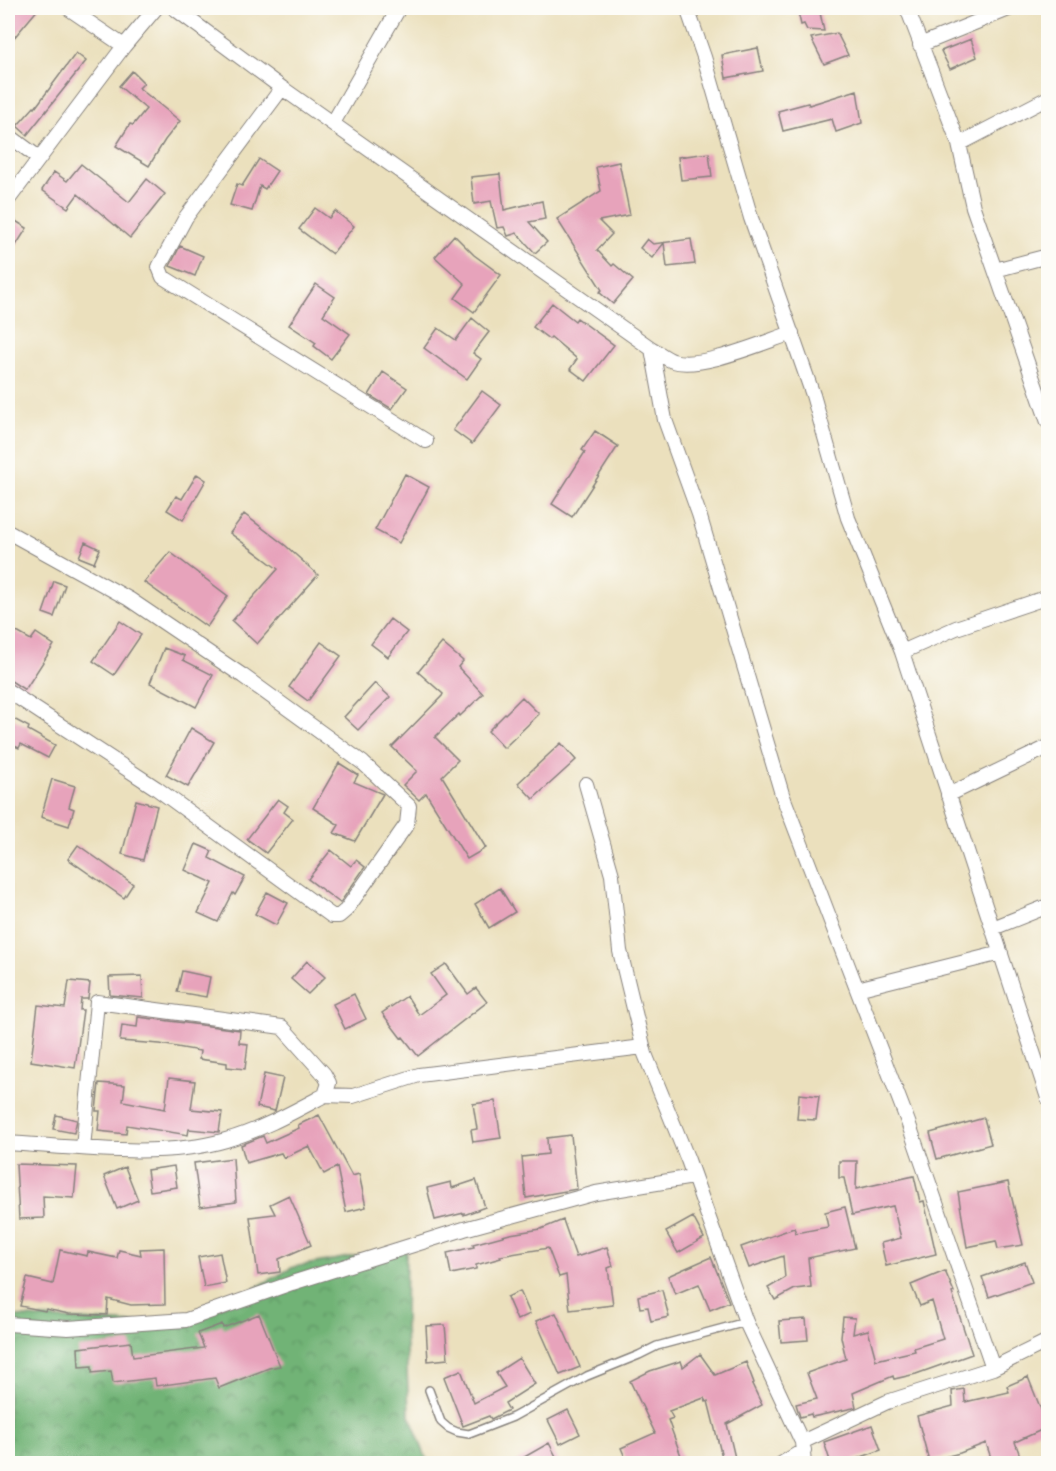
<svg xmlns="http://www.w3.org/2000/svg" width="1056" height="1471" viewBox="0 0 1056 1471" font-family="Sriracha,sans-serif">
  <defs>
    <pattern id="forest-crowns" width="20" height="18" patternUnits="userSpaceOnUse" patternTransform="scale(1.5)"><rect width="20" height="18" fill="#71b376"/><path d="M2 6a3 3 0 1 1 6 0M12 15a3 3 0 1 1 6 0" fill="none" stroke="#5c9162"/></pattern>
  </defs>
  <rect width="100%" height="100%" fill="#fdfcf7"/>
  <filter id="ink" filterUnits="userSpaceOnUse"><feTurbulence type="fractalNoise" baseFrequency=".0167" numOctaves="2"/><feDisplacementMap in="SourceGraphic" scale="12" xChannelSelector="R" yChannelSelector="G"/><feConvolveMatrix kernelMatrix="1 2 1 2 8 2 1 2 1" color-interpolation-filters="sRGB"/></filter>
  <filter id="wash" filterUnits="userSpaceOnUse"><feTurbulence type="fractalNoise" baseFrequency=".008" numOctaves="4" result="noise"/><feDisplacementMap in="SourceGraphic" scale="24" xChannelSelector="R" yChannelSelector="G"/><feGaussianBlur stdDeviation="1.35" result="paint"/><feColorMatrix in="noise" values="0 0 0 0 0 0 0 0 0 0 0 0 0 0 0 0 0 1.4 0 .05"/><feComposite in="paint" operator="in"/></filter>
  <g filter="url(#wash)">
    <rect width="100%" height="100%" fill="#ebe0bd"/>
    <!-- forest -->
    <path fill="url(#forest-crowns)" stroke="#4a6a58" stroke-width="1.5" d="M406,1247l-1,79 4,87 19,50h-420v-147l179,10 106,-59z"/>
    <g id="blocks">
      <!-- building -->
      <path fill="#e7a3bb" d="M8,8h31l-31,37z
        M797,8h22l5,23 -17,-1 -3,-6 -3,1z
        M837,33l11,22 -24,9 -13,-26z
        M971,39l6,18 -27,12 -9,-18z
        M758,48l5,23 -37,7 -4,-23z
        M76,53l10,8 -59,74 -10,-9 17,-19 1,1z
        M132,71l12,12 -5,5 41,33 -15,19 -16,26 -33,-20 14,-22 3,1 13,-16 -27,-23z
        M857,90l5,33 -26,9 -4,-13 -49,12 -5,-20 30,-8 1,2z
        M709,153l3,24 -31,3 -3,-23z
        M259,159l18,12 -12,18 -5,-3 -8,25 -22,-6 7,-21 5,2z
        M619,162l11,53 -31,6 13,13 -15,16 15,16 2,-2 19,16 -20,24 -14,-12 3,-2 -45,-71 44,-28 -5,-24z
        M81,164l48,38 18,-23 18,15 -35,44 -52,-44 -10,14 -26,-18 12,-18 13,9z
        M500,174l4,36 38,-9 3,18 -16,3 18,20 -12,11 -18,-20 -9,3 -4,-9 -7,1 -6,-27 -17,3 -3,-27z
        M315,208l14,10 6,-7 19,15 -22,28 -33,-25z
        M14,220l13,8 -19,30v-29z
        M454,235l20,20 27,20 -27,37 -19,-14 10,-14 -30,-27z
        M647,239l6,5 38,-5 4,25 -28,3 -3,-24 -12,15 -12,-10z
        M180,246l23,10 -8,20 -25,-10z
        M316,284l19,13 -12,18 27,19 -19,25 -17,-13 2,-3 -27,-18z
        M552,303l23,18 2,-3 37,27 -28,36 -16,-12 7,-10 -26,-22 -2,2 -16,-12z
        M472,318l17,14 -16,21 8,6 -14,20 -43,-31 14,-20 18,12z
        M383,372l24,16 -15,21 -23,-14z
        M482,391l19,14 -29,39 -19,-14z
        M595,431l23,15 -46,71 -20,-13 33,-52 -3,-2z
        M197,474l9,6 -23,40 -16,-10 9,-14 6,3z
        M405,474l24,13 -30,56 -24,-13z
        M244,514l42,32 32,29 -61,69 -25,-23 46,-52 -48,-36z
        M85,542l15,7 -6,14 -15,-6z
        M170,552l58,44 -21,31 -63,-45z
        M54,581l11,4 -11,32 -11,-4z
        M390,619l17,13 -19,25 -17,-13z
        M120,621l21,14 -27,40 -21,-14z
        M8,627l23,13 5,-7 18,12 -29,45 -17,-11z
        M321,642l20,14 -33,45 -19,-14z
        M442,643l21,18 -5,6 25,27 -23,22 -1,-2 -24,23 23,23 -16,16 44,72 -19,11 -41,-66 -7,7 -16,-15 14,-14 -25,-24 50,-51 1,-2 -25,-22z
        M164,648l21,8 -2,4 30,15 -17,32 -46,-24z
        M375,683l15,14 -32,33 -14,-13z
        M522,697l17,17 -35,34 -16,-17z
        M8,716l21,11 -1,3 27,15 -7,13 -27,-14 -2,4 -11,-5z
        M191,728l23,14 -26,45 -22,-12z
        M561,743l15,17 -43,39 -15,-16z
        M339,763l19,12 -4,7 29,12 -28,47 -21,-8 5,-8 -26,-17z
        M52,779l23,7 -6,21 5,2 -5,17 -28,-9z
        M278,799l10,7 -4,6 9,7 -27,34 -19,-14z
        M136,800l21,6 -14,54 -21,-6z
        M196,844l16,7 -3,7 36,19 -10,18 -2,-2 -15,29 -20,-9 15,-30 -28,-13z
        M78,845l55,39 -9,14 -56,-39z
        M331,850l20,16 5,-6 9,7 -25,36 -32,-24z
        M500,888l15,24 -26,16 -14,-24z
        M267,892l21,11 -12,22 -21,-11z
        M307,961l18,16 -17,17 -17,-15z
        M446,964l22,30 8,-6 11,14 -69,54 -15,-19 -2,1 -19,-25 25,-17 12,19 27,-20 -15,-21z
        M182,971l28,6 -4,20 -29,-5z
        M142,976l1,22 -33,-3 -1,-18z
        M69,981l21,2 -2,16h-7l-1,11h3l-8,58 -44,-7 7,-56 27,3z
        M354,994l12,25 -21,10 -12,-25z
        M138,1017l102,13 -1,13 9,1 -3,25 -18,-2v-4l-28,-4 1,-8 -40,-7 -40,-3 2,-16 15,2z
        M264,1074l19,4 -8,33 -18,-4z
        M169,1078l26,3 -4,28 31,3 -3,20 -30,-3 -1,6 -61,-10 -1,9 -28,-3 2,-20h-4l3,-28 26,2 -2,16 42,8z
        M799,1094l20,2 -3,24 -19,-1z
        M495,1101l6,37 -28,4 -2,-12 6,-1 -4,-25z
        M56,1115l21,5 -3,13 -21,-4z
        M319,1115l33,61 7,-2 7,33 -20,5 -9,-45 -13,7 -15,-28 -25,12 -3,-5 -35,10 -5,-18 22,-9 3,7 33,-15 -1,-3z
        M984,1118l7,26 -54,15 -7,-26z
        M571,1135l6,54 -51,9 -4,-41 26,-3 -1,-16z
        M233,1158l3,44 -36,5 -6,-44z
        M839,1161h18l-1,28 58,-13 6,26 4,-1 12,53 -50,12 -5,-23 20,-5 -8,-32 -41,9 -8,-37h-5z
        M16,1164l61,2 -3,32 -31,-2 1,22 -25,1z
        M174,1166l3,21 -27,4 -3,-21z
        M125,1167l13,33 -21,9 -13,-33z
        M476,1180l9,27 -21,8v-2l-29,7 -8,-32 24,-6 1,6z
        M1008,1182l15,63 -25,4 -2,-8 -29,6 -9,-55z
        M289,1195l22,50 -32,14 1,13 -22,3 -8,-58 25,-3 -5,-10z
        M845,1207l10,41 -47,10 3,29 -16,2 -20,11 -7,-12 17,-10 -2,-22 -34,12 -8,-21 53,-19 2,5 32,-6 -3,-15z
        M693,1217l11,21 -26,15 -12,-21z
        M563,1220l13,37 31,-10 6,19 -5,2 5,37 -43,5 -4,-35 -7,2 -11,-29 -48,8 1,2 -25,7v4l-25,5 -4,-21 27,-6 -1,-3 37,-10 31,-5z
        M164,1248l1,56 -34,1 -23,-6 -1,16 -38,-1 -23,-5 -1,2 -25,-5 7,-28 26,6 7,-34 27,6 1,-4 29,6 2,-8 22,5 -1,-6z
        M220,1253l6,30 -22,4 -6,-30z
        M711,1257l18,45 -19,8 -11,-26 -24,10 -7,-18z
        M1025,1262l7,20 -43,15 -7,-20z
        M945,1271l9,21 -2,1 20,61 -56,20 -22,5 -1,-3 -40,17 3,14 -3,1 -41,9 -1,-3 -11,3 -4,-13 21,-5 -10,-26 39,-14 -5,-22 2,-20 12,1 -2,16 15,-4 8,30 39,-9 -1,-3 29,-9 -11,-38 -12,5 -9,-21z
        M662,1290l7,27 -18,4 -3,-14 -8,1 -2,-12z
        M520,1291l10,23 -13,6 -10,-23z
        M556,1313l24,54 -20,8 -24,-54z
        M259,1314l21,52 -11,2 -50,20 -4,-10 -59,8 -1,-8 -42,5 -2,-12 -19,2v-7l-13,1 -1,-19 53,-6 2,15 71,-9 -6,-15 24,-9 1,4z
        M806,1319l2,21 -27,2 -2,-21z
        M445,1325l3,34 -20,2 -2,-35z
        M700,1354l15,21 31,-13 8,21 -2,1 10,21 -35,19 8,34 -12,3 -15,-60 -2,1 -2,-4 -35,13 4,7 -5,2 16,44h-56l-7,-16 34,-15 -25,-52 20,-10 31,-10 2,6z
        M519,1358l16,26 -30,19 4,7 -18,9 -2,-3 -26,10 -19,-49 17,-7 13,33 31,-16 -9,-14z
        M1028,1377l20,50 -33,15 7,19 -7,3h-22l-7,-21 -26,10 -31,8 -12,-45 36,-10 -1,-15 12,-2 1,13 44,-10 -2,-6z
        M568,1410l12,24 -20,10 -12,-24z
        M872,1425l9,25 -39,14h-11l-7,-22z
        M549,1443l11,21h-48z"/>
    </g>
  </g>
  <g filter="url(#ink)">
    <use href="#blocks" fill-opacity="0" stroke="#86817c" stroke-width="1.5"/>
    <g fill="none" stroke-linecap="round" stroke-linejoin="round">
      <!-- service casing -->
      <g stroke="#86817c" stroke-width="10">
        <path id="service" d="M429,1390l12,32 7,6 9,4 12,2 44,-17 74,-41 52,-21 18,-9 89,-24"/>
      </g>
      <!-- minor casing -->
      <g stroke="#86817c" stroke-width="16">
        <path id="minor" d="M68,8l56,38
          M174,8l108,80 370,261c6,3 14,10 21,12 27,9 91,-19 119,-28
          M687,8l17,49 47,161 62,177 35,123 54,134 146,446
          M907,8l52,136 14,63 75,215
          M920,45l91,-37
          M282,88l-96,129 -27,50 4,10 263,164
          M333,123l66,-115
          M8,135l31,23
          M959,144l89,-46
          M8,200l116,-154 32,-38
          M995,270l53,-14
          M652,349l13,71 34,94 83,280 126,328 85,246
          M8,532l121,67 114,77 120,87 46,43 -2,18 -61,86 -7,6h-7l-176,-128 -148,-97
          M902,652l54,-24 92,-31
          M586,784l26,91 8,76 25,103 43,106 58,162 56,120 2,22
          M948,795l100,-48
          M993,928l55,-22
          M857,989l144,-36
          M8,1143c65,4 155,16 218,-3 35,-10 67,-28 99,-45
          M83,1148l14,-146 185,25 42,47 5,9 -4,12 28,1 66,-21 224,-28
          M8,1324l60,4 118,-8 106,-37 172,-54 132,-36 97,-16
          M802,1442l85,-40 106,-34 55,-27
          M781,1464l23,-14"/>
      </g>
      <!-- service -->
      <use href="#service" stroke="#fff" stroke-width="7"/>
      <!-- minor -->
      <use href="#minor" stroke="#fff" stroke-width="14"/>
    </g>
  </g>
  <!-- margin -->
  <rect width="1056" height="1471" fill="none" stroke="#fdfcf7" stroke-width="30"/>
</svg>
